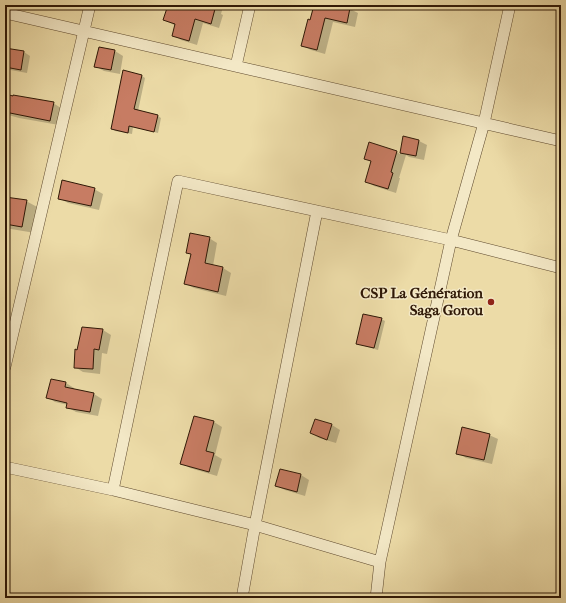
<svg xmlns="http://www.w3.org/2000/svg" width="566" height="603" viewBox="0 0 566 603" font-family="'IM FELL French Canon',serif">
  <rect width="100%" height="100%" fill="#ecdba7"/>
  <filter id="stains"><feTurbulence type="fractalNoise" baseFrequency=".005" numOctaves="4"/><feColorMatrix values="0 0 0 0 .2 0 0 0 0 .09 0 0 0 0 .02 0 0 0 .5 -.17"/></filter>
  <radialGradient id="worn" r=".72"><stop offset=".6" stop-color="#630" stop-opacity="0"/><stop offset="1" stop-color="#630" stop-opacity=".3"/></radialGradient>
  <!-- shadow -->
  <path fill="#0003" d="M169,5h52l2,2 -2,7 2,1 -4,13 -16,-5 -6,22 -16,-5 -8,-5 3,-9 -12,-6z
    M315,5h19l16,4 8,4 -3,14 -22,-5 -8,32 -14,-4 -8,-4 8,-25z
    M560,44h1v27l-5,-3z
    M99,48l16,3 8,5 -3,18 -16,-3 -9,-5z
    M5,49l19,3 6,4 -3,17 -22,-4z
    M142,76l3,2 -7,33 20,5 3,2 -3,15 -25,-6 -1,7 -17,-3 -3,-3z
    M5,95l48,8 8,5 -2,17 -40,-7 -14,-4z
    M5,137l4,2 -4,27z
    M404,138l15,3 8,4 -3,15 -15,-3 -3,-2 -7,23h1l-4,15 -22,-7 -8,-5 6,-19 -7,-4 5,-14 27,8 3,2z
    M94,189l9,5 -4,16 -31,-7 -9,-5z
    M5,198l21,3 13,7 -4,25 -30,-5z
    M209,238l8,5 -4,23 10,2 8,5 -5,23 -32,-8 -8,-4 6,-29 -5,-3z
    M381,319l4,2 -7,29 -17,-5 -4,-2z
    M103,330l8,5 -4,19 -5,-1 -2,21 -17,-2 -8,-5 3,-16z
    M52,380l14,3 8,5v2l20,4 8,5 -4,17 -22,-4 -9,-5 1,-2 -13,-3 -8,-5z
    M194,417l20,5 8,5 -7,28 7,4 -5,17 -27,-8 -8,-5z
    M315,420l17,5 8,5 -4,13 -17,-5 -8,-5z
    M489,435l9,4 -6,25 -26,-6 -8,-5z
    M280,470l21,5 8,5 -4,16 -20,-6 -8,-4z"/>
  <!-- building -->
  <path fill="#c77c63" stroke="#2f1806" d="M168,5h46l-1,4h2l-4,15 -16,-5 -6,22 -17,-5 3,-12 -12,-4z
    M314,5h24l12,3 -3,15 -22,-5 -8,32 -16,-4 7,-27 2,1z
    M99,47l16,3 -4,20 -17,-3z
    M5,48l19,3 -3,19 -16,-3z
    M123,70l19,5 -8,34 24,6 -4,17 -25,-6 -1,7 -17,-4z
    M5,94l8,2v-1l41,7 -4,19 -45,-9z
    M403,136l16,4 -3,16 -16,-3z
    M369,142l28,9 -6,21 2,1 -5,16 -23,-7 6,-21 -7,-2z
    M62,180l33,8 -4,18 -33,-7z
    M5,197l22,3 -5,27 -17,-3z
    M190,233l20,4 -5,26 18,4 -5,25 -34,-8 7,-30 -5,-1z
    M363,314l19,4 -8,30 -18,-4z
    M82,327l21,2 -4,21 -5,-1 -1,20 -19,-1 1,-19 2,1z
    M51,379l15,3 -1,5 29,6 -4,19 -24,-4 1,-5 -21,-5z
    M194,416l20,5 -8,30 8,2 -5,19 -29,-8z
    M315,419l17,5 -5,16 -17,-7z
    M462,427l28,7 -6,26 -28,-6z
    M280,469l21,5 -4,18 -22,-6z"/>
  <g fill="none" stroke-linecap="round" stroke-linejoin="round">
    <!-- minor casing -->
    <g stroke="#5e492e" stroke-width="12">
      <path id="minor" d="M5,13l556,128
        M236,66l14,-61
        M5,367l85,-362
        M5,467l108,23 142,35 125,37
        M113,490l65,-309 273,59 110,28
        M242,598l13,-73 62,-314
        M376,598l4,-36 71,-322 33,-117 26,-118"/>
    </g>
    <!-- path -->
    <path stroke="#2f1806" stroke-width="2.5" stroke-dasharray="1 2" stroke-linecap="butt" d="M5,597l1,1"/>
    <!-- minor -->
    <use href="#minor" stroke="#f3e8c6" stroke-width="11"/>
  </g>
  <!-- markers -->
  <circle fill="#8f2418" stroke="#f3e8c6" stroke-width="1.5" cx="491" cy="302" r="4"/>
  <g text-anchor="middle" stroke-width="3" stroke-linejoin="round" paint-order="stroke">
    <!-- poi labels -->
    <g font-size="15" font-weight="bold" fill="#2f1806" stroke="#f3e8c6" text-anchor="end">
      <text x="483" y="298">CSP La Génération<tspan x="483" dy="17">Saga Gorou</tspan></text>
    </g>
  </g>
  <!-- margin -->
  <rect width="566" height="603" fill="none" stroke="#ecdba7" stroke-width="20"/>
  <rect x="6" y="6" width="554" height="591" fill="none" stroke="#2f1806" stroke-width="2"/>
  <rect x="10" y="10" width="546" height="583" fill="none" stroke="#2f1806"/>
  <rect width="100%" height="100%" filter="url(#stains)"/>
  <rect width="100%" height="100%" fill="url(#worn)"/>
</svg>
